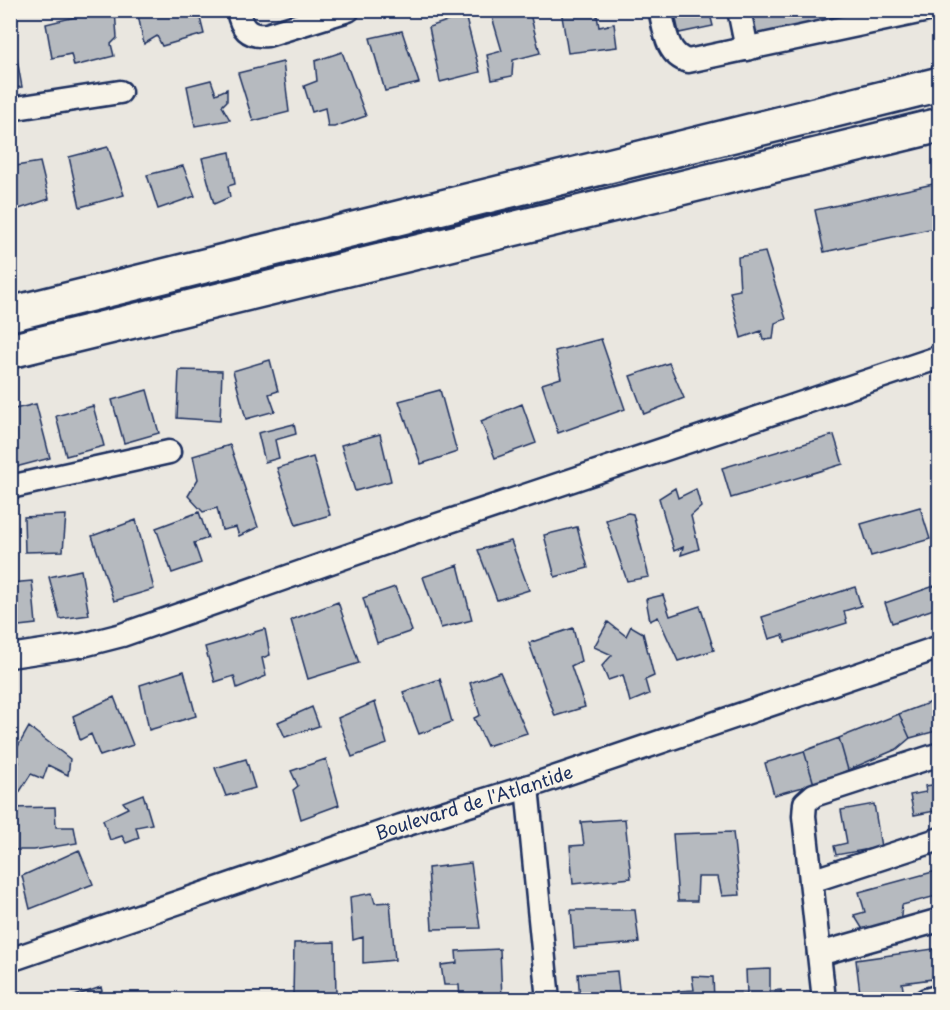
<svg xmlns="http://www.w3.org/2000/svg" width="950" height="1010" viewBox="0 0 950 1010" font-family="'Playpen Sans',sans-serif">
  <rect width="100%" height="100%" fill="#eae7e0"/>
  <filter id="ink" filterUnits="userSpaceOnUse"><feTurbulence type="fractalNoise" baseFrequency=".0167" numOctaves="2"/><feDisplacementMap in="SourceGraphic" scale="12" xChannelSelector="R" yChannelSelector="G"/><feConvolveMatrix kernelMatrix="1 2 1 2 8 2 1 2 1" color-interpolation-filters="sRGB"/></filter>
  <g filter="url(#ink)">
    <!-- building -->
    <path fill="#b6babf" stroke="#1b2f5e" stroke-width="1.5" d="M104,10h11l2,28 -6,6 3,12 -40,10 -3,-12 -19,4 -6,-34z
      M137,10h61l6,24 -42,12 -5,-10 -13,8z
      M490,10h39l11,43 -27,7 -1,16 -20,4 -5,-25 15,-4z
      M561,10h35l3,17 15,-3 3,23 -49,6z
      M674,10h35l4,16 -34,7z
      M746,10h137l-130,31z
      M465,15l15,57 -40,10 -11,-55z
      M402,31l17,52 -34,8 -15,-53z
      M342,52l24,64 -32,11h-6l-3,-19 -13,4 -8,-26 13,-5 -2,-20z
      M10,54h6l6,33 -12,1z
      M283,62l6,50 -36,9 -15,-48z
      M211,80l5,14 11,-5v12l-5,5 8,14 -35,6 -8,-40z
      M108,147l16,48 -44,12 -11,-50z
      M230,152l5,32 -7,2 2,11 -16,7 -12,-46z
      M40,162l9,37 -39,13v-45z
      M183,166l12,30 -37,13 -11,-34z
      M938,183l2,13 -7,2 6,29 -115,25 -9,-42z
      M765,252l21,67 -11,4 -2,16 -10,1 -2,-9 -20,7 -11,-46 10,-2 -2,-33z
      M601,339l24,70 -67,24 -16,-49 19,-6 -6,-27z
      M270,360l8,31 -9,3 6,17 -29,8 -13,-48z
      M669,363l15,35 -40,16 -14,-38z
      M179,370l43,1 -2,50 -43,-3z
      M147,390l12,43 -35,10 -12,-43z
      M440,390l17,62 -36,12 -22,-63z
      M36,404l14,54 -38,10 -2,-58z
      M522,404l14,39 -41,15 -14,-37z
      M93,406l11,40 -38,10 -10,-40z
      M294,424l2,10 -21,6 4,18 -14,4 -7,-29z
      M380,434l11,47 -36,10 -14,-46z
      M834,435l9,29 -112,34 -9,-30z
      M230,445l28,82 -19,9 -3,-9 -14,3 -5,-22 -14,4 -15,-16 10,-17 -5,-23z
      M313,457l17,58 -34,10 -19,-57z
      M675,488l3,10 18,-9 5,18 -10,9 8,33 -18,6 2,-8 -9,4 -15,-53z
      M920,507l10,32 -59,17 -10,-32z
      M199,512l9,26 -14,5 7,20 -29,10 -16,-45z
      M628,513l5,1 16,63 -22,4 -21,-61z
      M66,515l-3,36 -38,1 -1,-35z
      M136,520l18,69 -40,12 -22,-65z
      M577,527l11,41 -33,9 -11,-42z
      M511,541l18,49 -32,10 -19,-50z
      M458,565l14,55 -31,8 -18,-51z
      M81,570l8,45 -29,4 -11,-42z
      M32,581l4,43 -26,3v-44z
      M940,584v23l-48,16 -7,-20z
      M395,587l17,44 -35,12 -14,-45z
      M855,587l6,19 -17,5 3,12 -62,19 -2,-7 -14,4 -7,-22z
      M663,595l7,21 30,-10 14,44 -36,11 -20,-44 -8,4 -4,-22z
      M338,602l21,61 -51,16 -17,-59z
      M608,622l18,14 5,-10 12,7 11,43 -9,4 4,14 -19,8 -7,-27 -15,5 -6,-14 10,-11 -18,-8z
      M573,628l8,33 -10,5 14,41 -30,9 -26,-73z
      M265,629l5,26 -8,3 4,18 -29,12 -3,-12 -19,6 -10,-35z
      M184,671l12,45 -47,14 -9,-45z
      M500,672l27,61 -40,13 -13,-28 6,-3 -10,-32z
      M440,679l12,43 -33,12 -16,-42z
      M114,697l19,48 -33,11 -9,-22 -11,6 -7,-24z
      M940,699v21l-6,-19z
      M934,701l6,19v10l-30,8 -11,-24z
      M375,702l12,42 -35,13 -14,-39z
      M312,707l7,19 -34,11 -7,-15z
      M899,714l11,24 -13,11 -49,21 -9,-32z
      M29,727l41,32 -2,16 -20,-10 -5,14 -12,-5 -14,22 -7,-5v-14l9,-15 -7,-5z
      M839,738l9,32 -34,14 -10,-33z
      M804,751l10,33 -40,11 -9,-32z
      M246,759l9,29 -29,8 -11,-28z
      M326,759l13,46 -38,14 -8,-29 5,-4 -7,-15z
      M940,784v26l-26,5 -4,-20 16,-3 -1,-6z
      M143,794l9,30 -16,3 3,11 -13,5 -4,-7 -12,4 -7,-20 25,-12 -5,-6z
      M874,804l7,43 -45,8 -2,-9 13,-3 -6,-33z
      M55,807l1,20h18l3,16 -43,7h-24v-42z
      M625,819l6,59 -58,6 -3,-38 14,-1 -3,-23z
      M733,832l7,63 -18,1 -4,-19h-20l-1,24h-19l-5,-67z
      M79,850l14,34 -63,25 -8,-33z
      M471,863l9,65 -48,1 -4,-61z
      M940,870v25l-38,10 -2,21 -35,7 -11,-18 11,-3 -6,-20z
      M372,893l3,10 15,-1 5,58 -32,3v-26l-10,3 -3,-43z
      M571,910h64l4,33 -65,5z
      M335,942l1,54 -43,1 1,-54z
      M940,948v30l-38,5 2,12 -48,5v-7h4l-4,-33z
      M500,949l2,51h-42l-1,-15h-15l-3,-20 16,-2 -1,-12z
      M770,969v22l11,-1 1,10h-41v-6h6l-1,-24z
      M617,971l3,29h-40l-2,-26z
      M692,976l21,1 1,23h-36v-9l16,-1z
      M101,987l3,13h-41z"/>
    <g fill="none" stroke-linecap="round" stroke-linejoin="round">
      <!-- minor casing -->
      <g stroke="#1b2f5e" stroke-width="27">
        <g id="minor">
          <path d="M238,10c3,18 10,27 29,25l81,-25"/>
          <path d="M660,10c5,19 6,45 28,51l240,-51"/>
          <path d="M739,10l8,39"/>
          <path d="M10,109l110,-17"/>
          <path d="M10,487l159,-35"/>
          <path d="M10,656l73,-11 39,-10 280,-98 538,-180"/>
          <path d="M527,787l21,213"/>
          <path d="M811,881l129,-42"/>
          <path d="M819,954l121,-34"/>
          <path id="s1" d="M10,960l391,-134 126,-39 413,-140"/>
          <path d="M824,1000l-20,-184 1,-13 9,-8 126,-41"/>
          <path d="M926,1000l14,-4"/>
        </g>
      </g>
      <!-- trunk casing -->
      <g stroke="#1b2f5e" stroke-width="38">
        <path id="trunk" d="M10,314l930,-230
          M10,351l930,-226"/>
      </g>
      <!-- minor -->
      <use href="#minor" stroke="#f7f3e8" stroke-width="22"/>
      <!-- trunk -->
      <use href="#trunk" stroke="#f7f3e8" stroke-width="33"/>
    </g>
  </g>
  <g text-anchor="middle" stroke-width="6" stroke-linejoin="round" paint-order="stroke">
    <!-- street labels -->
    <g font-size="18" fill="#1b2f5e" stroke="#f7f3e8">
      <text dy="6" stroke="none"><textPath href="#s1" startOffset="490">Boulevard de l'Atlantide</textPath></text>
    </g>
  </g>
  <!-- margin -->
  <rect width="950" height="1010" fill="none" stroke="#f7f3e8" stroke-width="36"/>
  <rect x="18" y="18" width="914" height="974" fill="none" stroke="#1b2f5e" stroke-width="2" filter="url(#ink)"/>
</svg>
